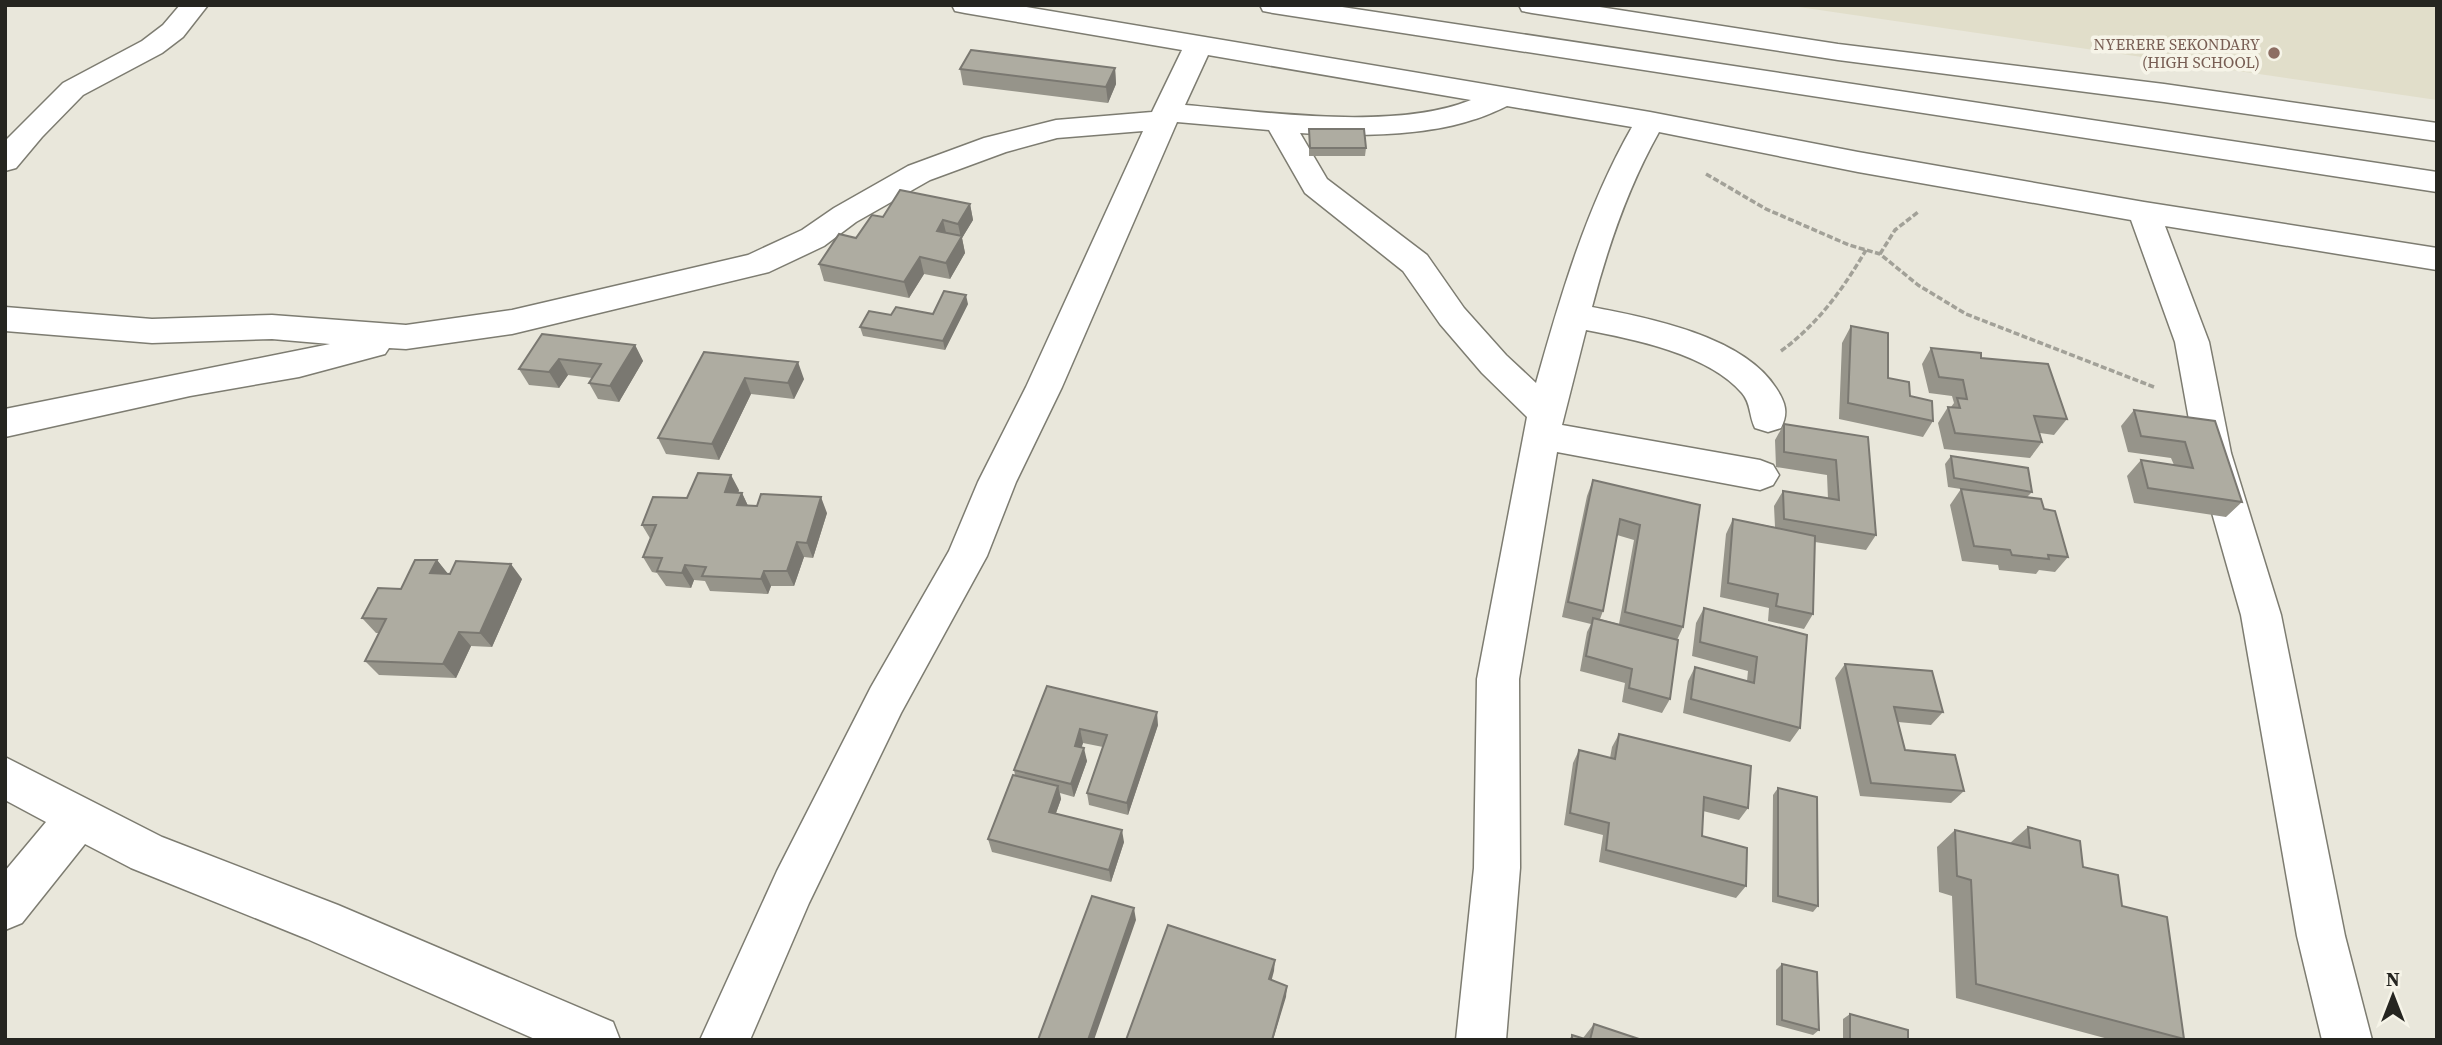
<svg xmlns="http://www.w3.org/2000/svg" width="2442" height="1045" viewBox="0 0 2442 1045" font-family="'Source Serif 4',serif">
  <rect width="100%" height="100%" fill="#e9e7db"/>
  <!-- built -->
  <path fill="#e1deca" d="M1785,5h652v95z"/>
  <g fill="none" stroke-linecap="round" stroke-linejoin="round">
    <!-- street casing -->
    <g stroke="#7d7c71" stroke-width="3">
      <path id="street" d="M180,5h28l-25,32 -21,16 -79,42 -41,42 -26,31 -11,3v-30l58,-58 79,-42 21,-16z
        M952,5h63l635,107 208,40 286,50 293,46v22l-272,-44 44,116 22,111 50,162 64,321 27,104h-50l-25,-104 -56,-321 -46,-162 -20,-111 -44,-122 -273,-48 -199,-40c-31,55 -51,114 -67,175 57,11 151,29 184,81 9,14 13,24 5,40l-13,4 -13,-4c-6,-12 -4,-25 -13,-35 -33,-39 -109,-54 -156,-63l-24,95 198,35 13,5 6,10 -6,10 -13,5 -203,-38 -38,227 1,189 -14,172h-50l18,-172 3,-189 50,-262 -45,-44 -42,-49 -37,-53 -98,-78 -36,-63 -92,-8 -115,265 -46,95 -29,74 -86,157 -92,190 -59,137h-50l77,-169 94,-184 78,-136 29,-69 48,-95 117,-256 -86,7 -51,14 -76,28 -74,42 -32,24 -55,26 -257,62 -106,15 -17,-1 -4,6 -86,23 -109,19 -185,41v-28l325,-65 -58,-5 -120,4 -147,-12v-24l147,12 120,-4 134,10 106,-15 236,-55 54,-25 32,-22 74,-42 76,-28 72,-18 96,-8 30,-62 -217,-37 -10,-2zM1208,55l263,45c-77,31 -204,12 -286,5zM1507,106l125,21c-46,81 -71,167 -96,256l-30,-28 -42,-47 -37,-53 -100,-76 -27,-46c49,4 125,3 172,-13 12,-3 24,-9 35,-14z
        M1519,5h68l251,39 326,40 273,39v18l-273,-39 -326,-42 -306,-47 -10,-2z
        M5,757l157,80 176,68 275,117 7,18h-83l-230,-101 -176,-71 -46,-24 -63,79 -17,7v-59l41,-49 -41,-22z"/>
    </g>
    <!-- highway casing -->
    <g stroke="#7d7c71" stroke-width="3">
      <path id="highway" d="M1260,5h69l1108,167v20l-1164,-179 -10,-2z"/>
    </g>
    <!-- path -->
    <path stroke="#a2a198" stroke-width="3.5" stroke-dasharray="6 2.5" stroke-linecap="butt" d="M1706,174l60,35 83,36 31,9 38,31 48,29 188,73
      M1880,254l15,-24 23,-18
      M1781,351c37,-27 62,-62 85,-101"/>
    <!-- street -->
    <use href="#street" fill="#fff" fill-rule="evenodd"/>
    <!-- highway -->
    <use href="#highway" fill="#fff" fill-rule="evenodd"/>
  </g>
  <!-- wall -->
  <path fill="#96948a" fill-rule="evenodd" d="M1115,68l1,16 -8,19 -145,-18 -3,-16z
    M1309,129l57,19 -1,8h-56z
    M970,204l3,16 -11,18 3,15 -15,26 -26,-5 -15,24 -85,-17 -5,-17 64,-47z
    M968,304l-23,46 -82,-14 -3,-9 31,-12 42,-1z
    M1851,326l37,52 22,18 23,25 -10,16 -84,-18 3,-76z
    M542,334l93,11 8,16 -24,41 -21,-3 -9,-16 3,-5 -24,-3 -9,13 -30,-3 -10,-16z
    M1931,348l50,10 86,61 -13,16 -14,-2 2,9 -12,16 -86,-9 -6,-26 10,-16h3l3,-4 -2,-7 -23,-3 -7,-29z
    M704,352l100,27 -10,20 -43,-5 -32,66 -53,-6 -8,-16z
    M2134,410l81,11 27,81 -16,15 -92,-14 -7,-27 14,-16 33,5 -3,-7 -43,-6 -7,-26z
    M1784,424l84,13 8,98 -10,15 -51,-8 -2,72 -9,15 -36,-8 1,-13 -49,-11 6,-63 7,-15 42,8 -1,-21 9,-15 45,8 -1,-24 -51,-8 -1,-27z
    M1951,456l81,36 -5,5 17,12 24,48 -13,15 -16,-2 -3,4 -37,-4 -1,-5 -36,-4 -12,-56 11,-16 13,2 -26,-4 -3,-23z
    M1593,480l107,25 -17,122 -6,13 -7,59 -8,14 -40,-11 3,-19 -45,-12 7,-39 4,-8 -29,-7 25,-121zM1617,535l17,5 -15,84 -19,-5 3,-8z
    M739,490l-1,3h4l6,13 79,7 -14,45 -9,-1 -10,29h-23l-3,8 -58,-3 -5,-10 -11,-1 -3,8 -25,-2 -9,-13 -5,-1 -9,-15 8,-17 -9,-15 45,-27z
    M437,560l10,14 75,5 -30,68 -21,-1 -15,32 -77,-3 -14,-14 14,-28h-3l-14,-15z
    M1704,608l103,27 -7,93 -10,14 -107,-29 5,-32 7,-14 52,14 1,-10 -56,-15 4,-33z
    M1845,664l98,48 -12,13 -33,-3 7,28 59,41 -13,12 -91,-7 -25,-118z
    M1047,686l111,39 -30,90 -39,-10 -2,-12 16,-46 -20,-4 -2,4 6,14 -13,36 -14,-4 1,6 -5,14 68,29 -13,40 -119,-30 -4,-13 27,-64 -1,-5z
    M1619,734l129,74 -9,12 -36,-9 -1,25 44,50 -10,12 -137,-36 4,-27 -39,-10 9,-62 6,-13 31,8 2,-11z
    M1778,788l40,118 -5,6 -41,-10 1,-107z
    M2028,827l55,40 39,39 62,133 -72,1 -156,-42 -4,-102 -13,-4 -2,-45 18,-17 55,13z
    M1782,964l37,66 -6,5 -37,-10v-55z
    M1850,1014l58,26h-65v-21z
    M1594,1024l48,16h-73l3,-5 11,3z"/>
  <!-- shaded-wall -->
  <path fill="#7a7871" d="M1115,68l1,16 -8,19 -2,-16z
    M970,204l3,16 -11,18 3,15 -15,26 -4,-16 15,-25 -3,-14z
    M943,220l4,17 -10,-6z
    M920,257l4,17 -15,24 -5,-16z
    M966,295l2,9 -23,46 -2,-9z
    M635,345l8,16 -24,41 -9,-16z
    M559,359l9,16 -9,13 -10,-16z
    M798,362l6,17 -10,20 -6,-16z
    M745,378l6,16 -32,66 -7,-16z
    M731,475l8,15 -6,18 -8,-16z
    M742,493l7,15 -12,-3z
    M821,497l6,16 -14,45 -6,-15z
    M797,542l7,15 -10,29 -7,-15z
    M437,560l12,15 -19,-2z
    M511,564l11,15 -30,68 -12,-14z
    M685,565l9,15 -3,8 -9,-15z
    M764,571l7,15 -3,8 -7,-15z
    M459,632l12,14 -15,32 -13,-14z
    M1157,712l1,13 -30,90 -1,-12z
    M1080,729l3,14 -5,16 -3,-13z
    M1084,748l3,13 -13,36 -3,-13z
    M1058,786l3,13 -9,25 -3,-12z
    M1122,830l2,12 -13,40 -2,-12z
    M1134,908l2,12 -42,120h-6z
    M1275,960l-1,11 -5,19v-11z
    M1287,986l-1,11 -13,43h-1z"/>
  <!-- building -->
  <path fill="#aeaca1" stroke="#7a7871" stroke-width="2" d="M971,50l144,18 -9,19 -146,-18z
    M1309,129h55l2,19h-56z
    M900,190l70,14 -12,20 -15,-4 -6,11 25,5 -16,27 -26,-6 -16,25 -85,-18 20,-30 17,4 16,-23 11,2z
    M944,291l22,4 -23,46 -83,-14 9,-16 22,4 5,-8 37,7z
    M1851,326l37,7v45l21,4 1,14 22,5 1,20 -85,-18z
    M542,334l93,11 -25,41 -21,-3 12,-19 -42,-5 -10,13 -30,-3z
    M1931,348l50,5v5l67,6 19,55 -33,-3 8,26 -87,-9 -7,-26 12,1 -3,-10 10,1 -4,-19 -24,-3z
    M704,352l94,10 -10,21 -43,-5 -33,66 -54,-6z
    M2134,410l81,11 27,81 -94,-14 -7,-28 52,8 -8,-26 -44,-6z
    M1784,424l84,13 8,98 -92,-16 -1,-28 56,9 -3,-40 -52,-8z
    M1951,456l77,12 4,24 -78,-14z
    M698,473l33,2 -6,17 17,1 -5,12 20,1 4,-12 60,3 -14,46 -10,-1 -10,29h-23l-3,8 -59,-3 4,-9 -21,-2 -3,8 -25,-2 5,-13 -19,-1 13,-32h-14l11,-28 34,1z
    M1593,480l107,25 -17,122 -58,-15 15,-87 -20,-6 -17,92 -35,-9z
    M1961,489l80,10 3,10 11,2 13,46 -20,-2 1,4 -37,-4 -2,-5 -36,-4z
    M1733,519l82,17 -2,78 -37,-8 2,-12 -50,-11z
    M415,560h22l-7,13 20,1 6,-13 55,3 -31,69 -21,-1 -16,32 -78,-3 21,-42 -24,-1 16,-30 23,1z
    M1704,608l103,27 -7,93 -109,-29 4,-32 59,16 3,-26 -57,-15z
    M1593,618l85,22 -8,59 -41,-11 3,-19 -46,-13z
    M1845,664l87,7 11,41 -49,-5 11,43 50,5 9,36 -93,-8z
    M1047,686l110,26 -30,91 -40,-10 20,-58 -27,-6 -5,17 9,2 -13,36 -57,-14z
    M1619,734l132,32 -3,42 -44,-11 -2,39 45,12 -1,38 -140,-36 3,-27 -39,-10 9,-63 36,9z
    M1013,775l45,11 -9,26 73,18 -13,40 -121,-31z
    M1778,788l39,9 1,109 -40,-10z
    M2028,827l52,14 3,26 35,8 4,31 45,11 17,122 -208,-55 -5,-104 -14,-4 -2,-46 75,18z
    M1092,896l42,12 -46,132h-50z
    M1168,925l107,35 -6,19 18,7 -15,54h-146z
    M1782,964l35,8 2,58 -37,-10z
    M1850,1014l58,16v10h-58z
    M1594,1024l48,16h-52z
    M1572,1035l16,5h-16z"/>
  <!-- markers -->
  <circle fill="#8d6e63" stroke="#f6f4e8" stroke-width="2.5" cx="2274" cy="53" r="7"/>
  <g text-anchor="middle" stroke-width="7" stroke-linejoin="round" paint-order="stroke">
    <!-- far-education labels -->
    <g font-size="16" fill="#785e54" stroke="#f6f4e8" text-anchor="end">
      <text x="2260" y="50">NYERERE SEKONDARY<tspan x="2260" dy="18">(HIGH SCHOOL)</tspan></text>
    </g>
  </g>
  <!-- border -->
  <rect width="2442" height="1045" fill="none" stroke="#252520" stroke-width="14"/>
  <!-- north arrow -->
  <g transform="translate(2393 996)" stroke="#f6f4e8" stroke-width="5" paint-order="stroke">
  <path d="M0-5L12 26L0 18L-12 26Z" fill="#252520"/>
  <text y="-10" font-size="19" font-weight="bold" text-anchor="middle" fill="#252520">N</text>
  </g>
</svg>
